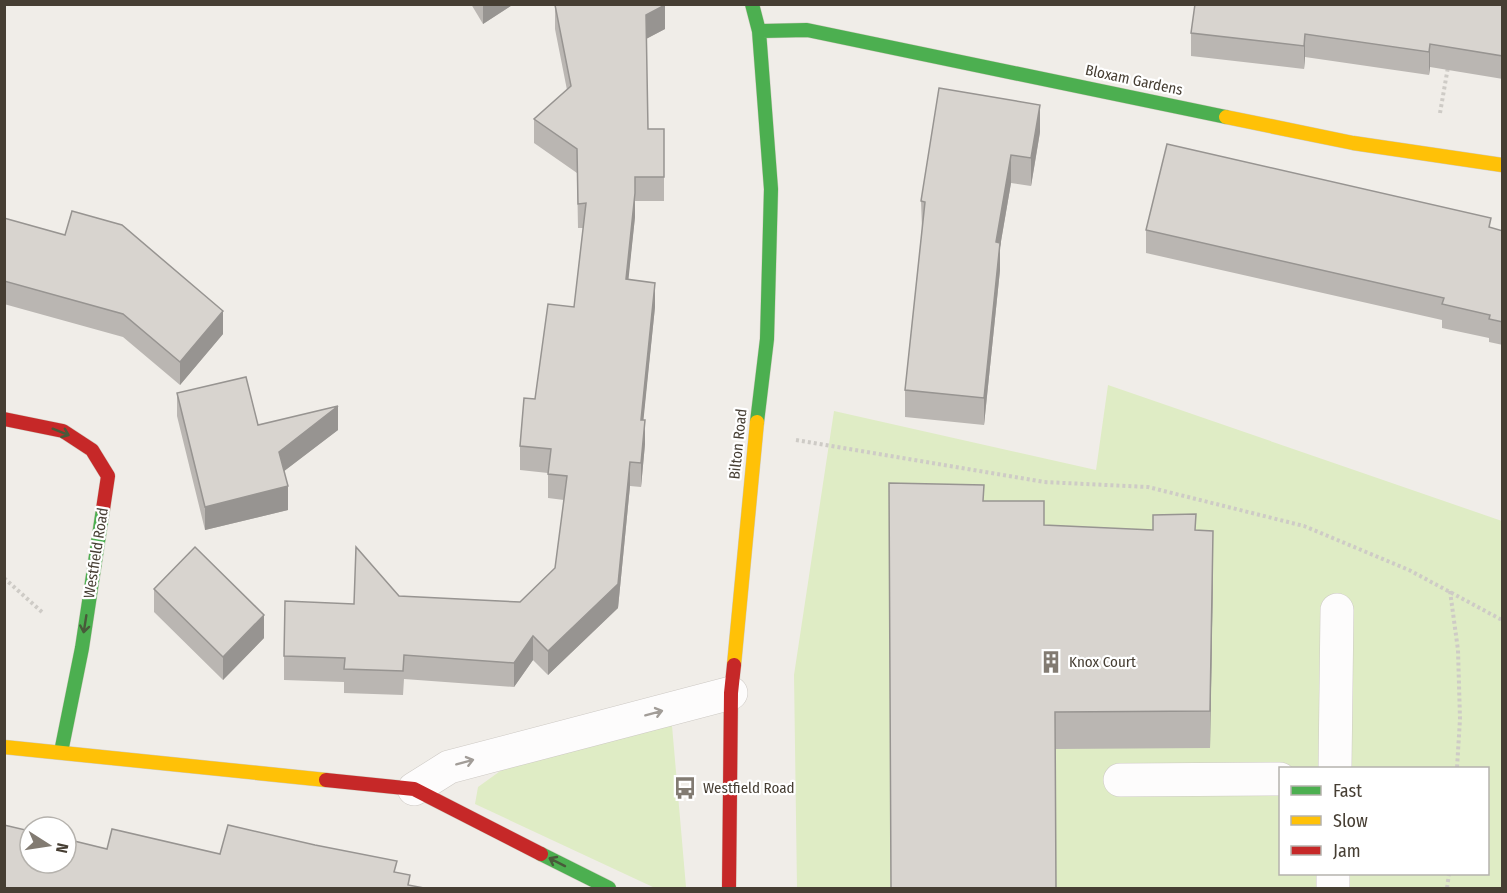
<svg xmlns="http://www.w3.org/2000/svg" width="1507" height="893" viewBox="0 0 1507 893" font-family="'Fira Sans Condensed',sans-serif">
  <rect width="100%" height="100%" fill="#f0ede8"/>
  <!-- green -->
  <path fill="#dfecc5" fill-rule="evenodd" d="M1108,385l394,136v367h-705l-3,-213 40,-264 262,59zM1280,768h208v106h-208z
    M671,714l15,173 -31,1 -180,-84 3,-17 36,-26z"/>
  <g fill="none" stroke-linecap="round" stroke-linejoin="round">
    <!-- street casing -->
    <g stroke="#cdc9c4" stroke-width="34">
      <path id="street" d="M1335,768l2,-158
        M1120,780l160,-1
        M414,789l35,-22 282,-74
        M1333,888v-14"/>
    </g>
    <!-- fast casing -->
    <g stroke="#d1ccc0" stroke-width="15">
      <path id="fast" d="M752,4l7,27 12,158 -4,150 -10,83
        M759,31l48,-1 419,87
        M61,752l21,-104 21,-139
        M541,854l68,34"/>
    </g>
    <!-- slow casing -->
    <g stroke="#d1ccc0" stroke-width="15">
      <path id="slow" d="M1226,117l127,26 149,22
        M734,665l23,-243
        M4,747l322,33"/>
    </g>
    <!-- jam casing -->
    <g stroke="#d1ccc0" stroke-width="15">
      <path id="jam" d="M4,419l59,12 29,19 16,26 -5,33
        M326,780l88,9 127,65
        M729,888l2,-195 3,-28"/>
    </g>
    <!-- path -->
    <path stroke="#cecbc6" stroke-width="4" stroke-dasharray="3 3" stroke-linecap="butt" d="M1440,113l8,-46
      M796,440l248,42 104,5 156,39 105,44 93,50
      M4,578l39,35
      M1450,591l8,59 2,69 -3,49
      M1447,888l2,-14"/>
    <!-- street -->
    <use href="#street" stroke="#fdfcfc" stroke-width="33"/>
    <!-- fast -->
    <use href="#fast" stroke="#4caf50" stroke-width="14"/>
    <!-- slow -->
    <use href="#slow" stroke="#ffc107" stroke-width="14"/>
    <!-- jam -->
    <use href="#jam" stroke="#c62828" stroke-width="14"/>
  </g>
  <!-- wall -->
  <path fill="#bab6b2" d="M471,4h43l-31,20z
    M1503,4v75l-73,-12 -1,8 -124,-18 -1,12 -113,-13v-23z
    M555,5l110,24 -19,10 2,90h16v72h-29v16l-7,62 27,28 -12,113 2,24 -4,43 -11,-1 -12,122 -70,67 -15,-15 -19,27 -110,-8 -1,16 -59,-2v-11l-60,-2v-24l70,-52 45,-8 121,6 35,-34 9,-68 -16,-2v-25l-28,-3v-24l15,-47 39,-92 9,-79h-5l-1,-55 -43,-30v-24l33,-29 -12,-61z
    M1040,132l-9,54 -20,-3 -11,64v23l-16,155 -79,-8v-27l17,-161 -1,-28z
    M4,218l219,116 -43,51 -57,-48 -119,-33z
    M1491,228l12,3v114l-14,-3v-4l-47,-10v-8l-296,-67v-23z
    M177,393l81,32 80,5 -54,41 4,39 -83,20 -28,-114z
    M984,501l60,24 109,5h43l17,38 -3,180 -155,1 -164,139z
    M154,589l110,49 -41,42 -69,-68z"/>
  <!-- shaded-wall -->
  <path fill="#979491" d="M483,4h31l-31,20z
    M665,5v24l-19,10v-24z
    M1305,34v23l-1,12v-23z
    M1430,44v23l-1,8v-23z
    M1040,105v27l-9,54v-28z
    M1011,155v28l-11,64v23l-16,155v-27l12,-156z
    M635,193v24l-9,86v-24z
    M655,283v24l-14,137v-24z
    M223,311v23l-43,51v-23z
    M338,406v24l-59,45v-23z
    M645,420v24l-4,43v-24z
    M630,462v24l-12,122 -70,67v-24z
    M288,486v24l-83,20v-23z
    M1213,531v37l-3,180v-37z
    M264,615v23l-41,42v-23z
    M533,636v24l-19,27v-24z"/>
  <!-- building -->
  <path fill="#d8d4cf" stroke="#979491" stroke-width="1.5" d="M557,4l108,1 -19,10 2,114h16v48h-29v16l-9,86 29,4 -14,137h4l-4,43 -11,-1 -12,122 -70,67 -15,-15 -19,27 -110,-8 -1,16 -59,-2 1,-11 -61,-2 1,-55 69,3 2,-57 43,49 121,6 35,-34 12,-92 -19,-2 3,-25 -31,-3 4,-48 11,1 13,-95 26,3 12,-104 -8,1 -1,-55 -43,-30 37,-33 -16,-81z
    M1195,4h308v52l-73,-12 -1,8 -124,-18 -1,12 -113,-13z
    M939,88l101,17 -9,53 -20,-3 -15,87 4,1 -16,155 -79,-8 20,-188 -4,-1z
    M1167,144l324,74 -2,9 14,4v91l-14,-3 1,-4 -48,-11 2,-6 -298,-68z
    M72,211l50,14 101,86 -43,51 -57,-48 -119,-33v-63l61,17z
    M246,377l12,48 80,-19 -59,46 9,34 -83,21 -28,-114z
    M889,483l95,2 -1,16h61v24l109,5v-15l43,-1 -1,16 18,1 -3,180 -155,1 1,176h-165z
    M195,547l69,68 -41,42 -69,-68z
    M4,825l26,6v32h36v-24l41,10 5,-20 108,25 8,-29 87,20 82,16 -3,11 16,3 -2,10 16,3h-420z"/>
  <!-- one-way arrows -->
  <defs><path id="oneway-shaft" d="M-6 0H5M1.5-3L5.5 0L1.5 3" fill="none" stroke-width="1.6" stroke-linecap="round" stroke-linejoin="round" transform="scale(1.5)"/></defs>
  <g stroke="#485a3a">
    <use href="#oneway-shaft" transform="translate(61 432) rotate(22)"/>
    <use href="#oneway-shaft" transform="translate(85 624) rotate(99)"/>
    <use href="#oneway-shaft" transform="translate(557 862) rotate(-153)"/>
  </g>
  <g stroke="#a29d98">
    <use href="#oneway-shaft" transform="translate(654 713) rotate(-15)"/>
    <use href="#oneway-shaft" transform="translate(465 762) rotate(-15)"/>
  </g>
  <!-- icons -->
  <defs>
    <g id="building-bare" transform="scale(1.8)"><path d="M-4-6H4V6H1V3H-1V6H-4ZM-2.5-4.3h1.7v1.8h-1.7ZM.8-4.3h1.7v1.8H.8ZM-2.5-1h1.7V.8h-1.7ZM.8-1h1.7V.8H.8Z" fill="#827b72" stroke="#fff" stroke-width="2.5" paint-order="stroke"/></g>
    <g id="bus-bare" transform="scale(1.8)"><path d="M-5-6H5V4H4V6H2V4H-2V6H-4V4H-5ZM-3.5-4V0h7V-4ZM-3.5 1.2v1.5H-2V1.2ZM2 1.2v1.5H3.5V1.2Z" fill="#827b72" stroke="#fff" stroke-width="2.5" paint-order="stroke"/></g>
  </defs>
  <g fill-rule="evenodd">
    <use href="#building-bare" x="1051" y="662"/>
    <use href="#bus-bare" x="685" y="788"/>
  </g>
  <g text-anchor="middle" stroke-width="4.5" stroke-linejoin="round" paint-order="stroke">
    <!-- street labels -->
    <g font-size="15" fill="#463e33" stroke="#fff">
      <text transform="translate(1134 80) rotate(12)" y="5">Bloxam Gardens</text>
      <text transform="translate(738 444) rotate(-84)" y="5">Bilton Road</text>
      <text transform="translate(96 553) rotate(-81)" y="5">Westfield Road</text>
    </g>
    <!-- poi labels -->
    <g font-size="15" fill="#463e33" stroke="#fff" text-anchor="start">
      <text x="1069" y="667">Knox Court</text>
      <text x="703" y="793">Westfield Road</text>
    </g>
  </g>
  <!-- border -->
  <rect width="1507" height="893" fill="none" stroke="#463e33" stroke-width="12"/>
  <!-- legend -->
  <rect x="1279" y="767" width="210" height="108" fill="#ffffff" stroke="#b5b2ad" stroke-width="1.5"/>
  <rect x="1291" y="786" width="30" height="9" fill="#4caf50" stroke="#b5b2ad" stroke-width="1.5"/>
  <text x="1333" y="797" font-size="18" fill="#463e33">Fast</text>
  <rect x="1291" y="816" width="30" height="9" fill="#ffc107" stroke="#b5b2ad" stroke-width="1.5"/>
  <text x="1333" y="827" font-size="18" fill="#463e33">Slow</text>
  <rect x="1291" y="846" width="30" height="9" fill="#c62828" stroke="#b5b2ad" stroke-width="1.5"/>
  <text x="1333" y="857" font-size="18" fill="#463e33">Jam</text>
  <!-- north arrow -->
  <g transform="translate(48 845) rotate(102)"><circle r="28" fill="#ffffff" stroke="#b5b2ad" stroke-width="1.5"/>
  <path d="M0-4.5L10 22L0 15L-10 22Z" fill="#827b72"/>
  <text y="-9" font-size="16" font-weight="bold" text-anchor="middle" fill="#463e33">N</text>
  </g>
</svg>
